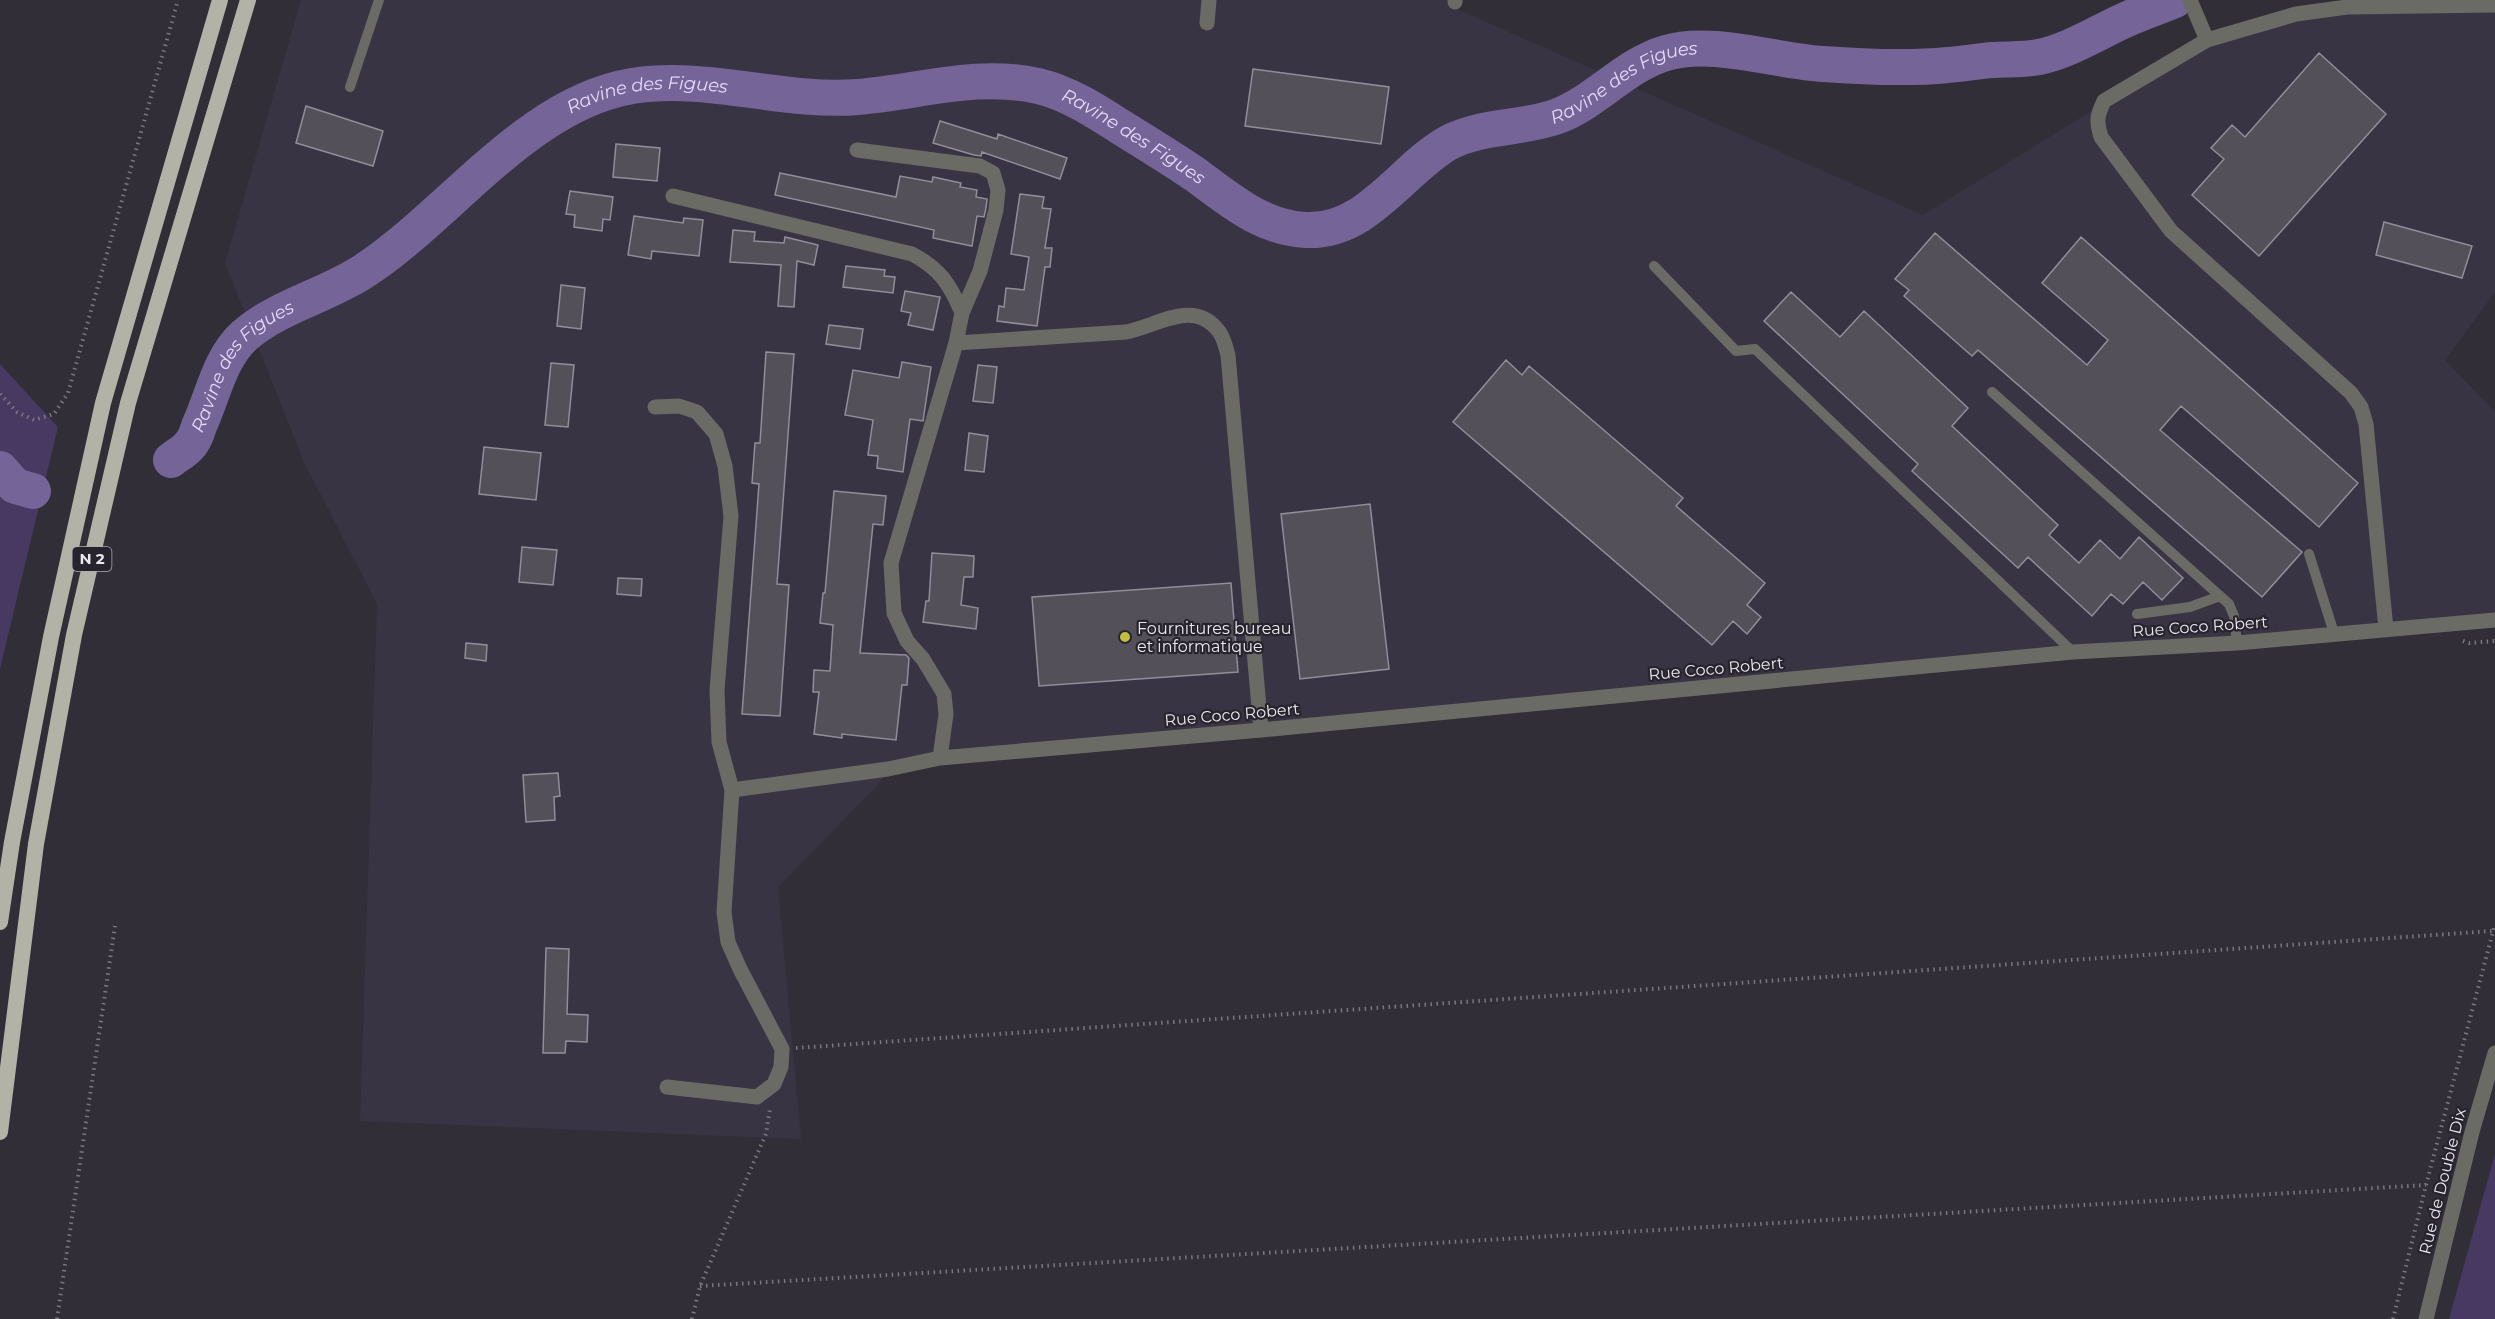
<svg xmlns="http://www.w3.org/2000/svg" width="2495" height="1319" viewBox="0 0 2495 1319" font-family="Montserrat,sans-serif">
  <rect width="100%" height="100%" fill="#312e38"/>
  <!-- built -->
  <path fill="#393444" d="M301,0h1157l1,10 464,205 284,-175 89,-26 199,-9v287l-50,68 50,52v208l-1607,149 -11,17 -99,101 23,252 -441,-18 17,-517 -73,-142 -79,-199z"/>
  <!-- green -->
  <path fill="#473961" d="M0,364l58,63 -58,242z
    M2495,1154v165h-46z"/>
  <g fill="none" stroke-linecap="round" stroke-linejoin="round">
    <!-- river -->
    <g stroke="#756498" stroke-width="36">
      <path id="s1" d="M171,460c6,-5 13,-8 18,-14 5,-5 8,-13 10,-20 14,-30 20,-67 45,-90 34,-30 82,-40 120,-65 86,-56 162,-167 268,-185 76,-12 150,17 226,11 61,-5 119,-25 180,-11 30,7 56,24 81,40 26,16 52,32 77,49 34,25 66,53 110,55 61,3 95,-60 142,-87 33,-18 76,-14 110,-27 39,-15 67,-51 108,-63 45,-14 109,8 157,11 41,3 84,5 125,1 15,-1 30,-4 45,-5 15,-1 31,0 46,-3 33,-7 62,-27 93,-40 14,-6 29,-11 43,-17"/>
      <path d="M0,469l15,17 18,5"/>
    </g>
  </g>
  <!-- building -->
  <path fill="#53505a" stroke="#918d99" stroke-width="1.5" d="M2319,53l67,61 -127,142 -67,-61 32,-36 -13,-11 21,-23 13,12z
    M1253,69l136,18 -8,57 -136,-18z
    M306,106l77,25 -10,35 -77,-23z
    M940,121l57,18 1,-5 69,24 -7,21 -78,-27 -1,4 -7,-1 -41,-12z
    M616,144l44,4 -3,33 -44,-4z
    M780,173l116,24 4,-21 32,6 1,-5 28,6 -1,4 17,3 -1,7 11,2 -1,9 -2,9 -7,-1 -5,30 -39,-8 1,-8 -159,-35z
    M570,191l43,6 -3,23 -7,-1 -1,12 -28,-4 1,-12 -9,-1z
    M1020,194l24,3 -2,11 9,1 -6,39h7l-2,19h-5l-8,59 -40,-5 2,-15 5,1 2,-19 18,2 5,-33 -18,-3z
    M634,216l49,7 1,-5 19,2 -4,36 -47,-5 -1,8 -23,-4z
    M2384,222l88,24 -10,32 -86,-23z
    M733,230l22,2 -1,9 30,2 1,-6 33,8 -4,20 -17,-4 -3,46 -16,-1 3,-41 -51,-3z
    M1935,233l152,132 21,-25 -66,-57 39,-46 277,246 -39,44 -138,-121 -21,24 142,122 -40,45 -284,-247 -6,6 -68,-60 5,-6 -14,-11z
    M846,266l39,4 -1,6 11,1 -2,16 -50,-6z
    M561,285l24,3 -4,41 -24,-3z
    M905,291l35,6 -7,33 -25,-5 3,-12 -10,-2z
    M1791,292l49,45 24,-26 104,97 -16,18 106,99 -9,10 30,28 21,-23 20,19 19,-22 44,41 -21,22 -19,-18 -20,22 -12,-10 -19,22 -64,-59 -10,11 -106,-97 6,-7 -154,-143z
    M829,325l34,4 -3,20 -34,-5z
    M766,352l28,2 -17,230 12,1 -9,131 -38,-2 17,-230 -7,-1 3,-40h5z
    M1506,360l16,15 7,-9 154,132 -7,8 89,77 -18,22 14,12 -14,17 -14,-13 -21,24 -259,-223z
    M902,362l29,5 -8,54 -13,-2 -7,53 -26,-4 1,-12 -10,-1 5,-35 -28,-5 8,-45 46,8z
    M551,363l23,2 -6,62 -23,-2z
    M978,365l19,2 -4,36 -20,-2z
    M969,433l19,3 -4,36 -19,-2z
    M484,447l57,6 -5,47 -57,-6z
    M834,491l52,5 -3,29 -10,-1 -13,129 46,2 3,3 -2,27h-5l-6,55 -54,-6v4l-28,-4 5,-42h-6l1,-22 16,1 3,-46 -13,-2 3,-30h2z
    M1370,504l19,165 -89,10 -19,-165z
    M522,547l35,3 -4,35 -34,-3z
    M932,553l42,3 -1,21h-9l-3,28 17,3 -2,21 -53,-7 3,-21h3z
    M618,578l24,1 -1,17 -24,-2z
    M1231,583l7,89 -199,14 -7,-89z
    M466,643l21,2 -1,16 -21,-3z
    M558,773l2,23 -6,1 1,23 -29,2 -3,-47z
    M546,948l23,1 -2,65 21,1 -1,27 -21,-1 -1,12h-22z"/>
  <g fill="none" stroke-linecap="round" stroke-linejoin="round">
    <!-- path -->
    <path stroke="#7a7780" stroke-width="4" stroke-dasharray="1.5 4.5" stroke-linecap="butt" d="M0,394l17,18 17,8 20,-6 14,-21 110,-393
      M2463,641l6,2 26,-2
      M796,1048l1696,-117
      M700,1286l1726,-101
      M57,1319l58,-393
      M692,1319l8,-33 66,-152 4,-26
      M2393,1319l33,-134 69,-261"/>
    <!-- service -->
    <path stroke="#6b6b66" stroke-width="10" d="M350,87l29,-87
      M1654,266l82,85 19,-2 318,303
      M1992,392l237,212 5,12 3,27
      M2309,554l25,79
      M2137,614l53,-7 30,-11"/>
    <!-- minor -->
    <path stroke="#6b6b66" stroke-width="15" d="M1455,0v2
      M2190,0l17,40 89,-26 51,-7 148,-2
      M1207,23l2,-23
      M2207,40l-103,61c-7,15 -8,19 -3,36l70,94 180,162 10,14 5,17 20,205
      M857,150l123,16 13,7 5,17 -2,20 -16,61 -18,42 -6,30 -65,220 3,50 13,28 16,18 21,35 2,20 -6,44
      M673,196l239,58c28,15 38,30 50,59
      M956,343l170,-11c32,-6 69,-35 94,1 4,6 6,15 8,22l33,375
      M655,407l24,-1 18,6 19,22 9,32 6,50 -14,174 2,52 13,48 -8,122 4,30 12,27 42,80 -1,18 -7,17 -17,13 -90,-10
      M732,790l156,-21 52,-11 321,-28 812,-78 164,-9 258,-23"/>
    <!-- tertiary -->
    <path stroke="#6b6b66" stroke-width="15" d="M2426,1319l46,-187 23,-79"/>
    <!-- trunk -->
    <path stroke="#b2b2a6" stroke-width="16" d="M0,922l12,-80 39,-205 52,-234 117,-403
      M0,1132l36,-288 38,-209 54,-232 120,-403"/>
  </g>
  <!-- markers -->
  <circle fill="#bfbe41" stroke="#27242e" stroke-width="2" cx="1125" cy="637" r="6"/>
  <g text-anchor="middle" stroke-width="4.5" stroke-linejoin="round" paint-order="stroke">
    <!-- shield labels -->
    <rect fill="#27242e" stroke="#b0adb4" stroke-width="1.5" x="72.5" y="547" width="39" height="24" rx="4.5"/>
    <g font-size="15" font-weight="bold" fill="#eae8ee">
      <text x="92" y="564">N 2</text>
    </g>
    <!-- street labels -->
    <g font-size="16" fill="#eae8ee" stroke="#27242e">
      <text transform="translate(2200 626) rotate(-4)" y="6">Rue Coco Robert</text>
      <text transform="translate(1716 668) rotate(-5)" y="6">Rue Coco Robert</text>
      <text transform="translate(1232 714) rotate(-5)" y="6">Rue Coco Robert</text>
      <text transform="translate(2442 1181) rotate(-76)" y="6">Rue de Double Dix</text>
    </g>
    <!-- poi labels -->
    <g font-size="16" fill="#eae8ee" stroke="#27242e" text-anchor="start">
      <text x="1137" y="634">Fournitures bureau<tspan x="1137" dy="18">et informatique</tspan></text>
    </g>
    <!-- water labels -->
    <g font-size="18" font-style="italic" fill="#e3dafa" stroke="#27242e">
      <text dy="6" stroke="none"><textPath href="#s1" startOffset="1688">Ravine des Figues</textPath></text>
      <text dy="6" stroke="none"><textPath href="#s1" startOffset="627">Ravine des Figues</textPath></text>
      <text dy="6" stroke="none"><textPath href="#s1" startOffset="1130">Ravine des Figues</textPath></text>
      <text dy="6" stroke="none"><textPath href="#s1" startOffset="122">Ravine des Figues</textPath></text>
    </g>
  </g>
</svg>
